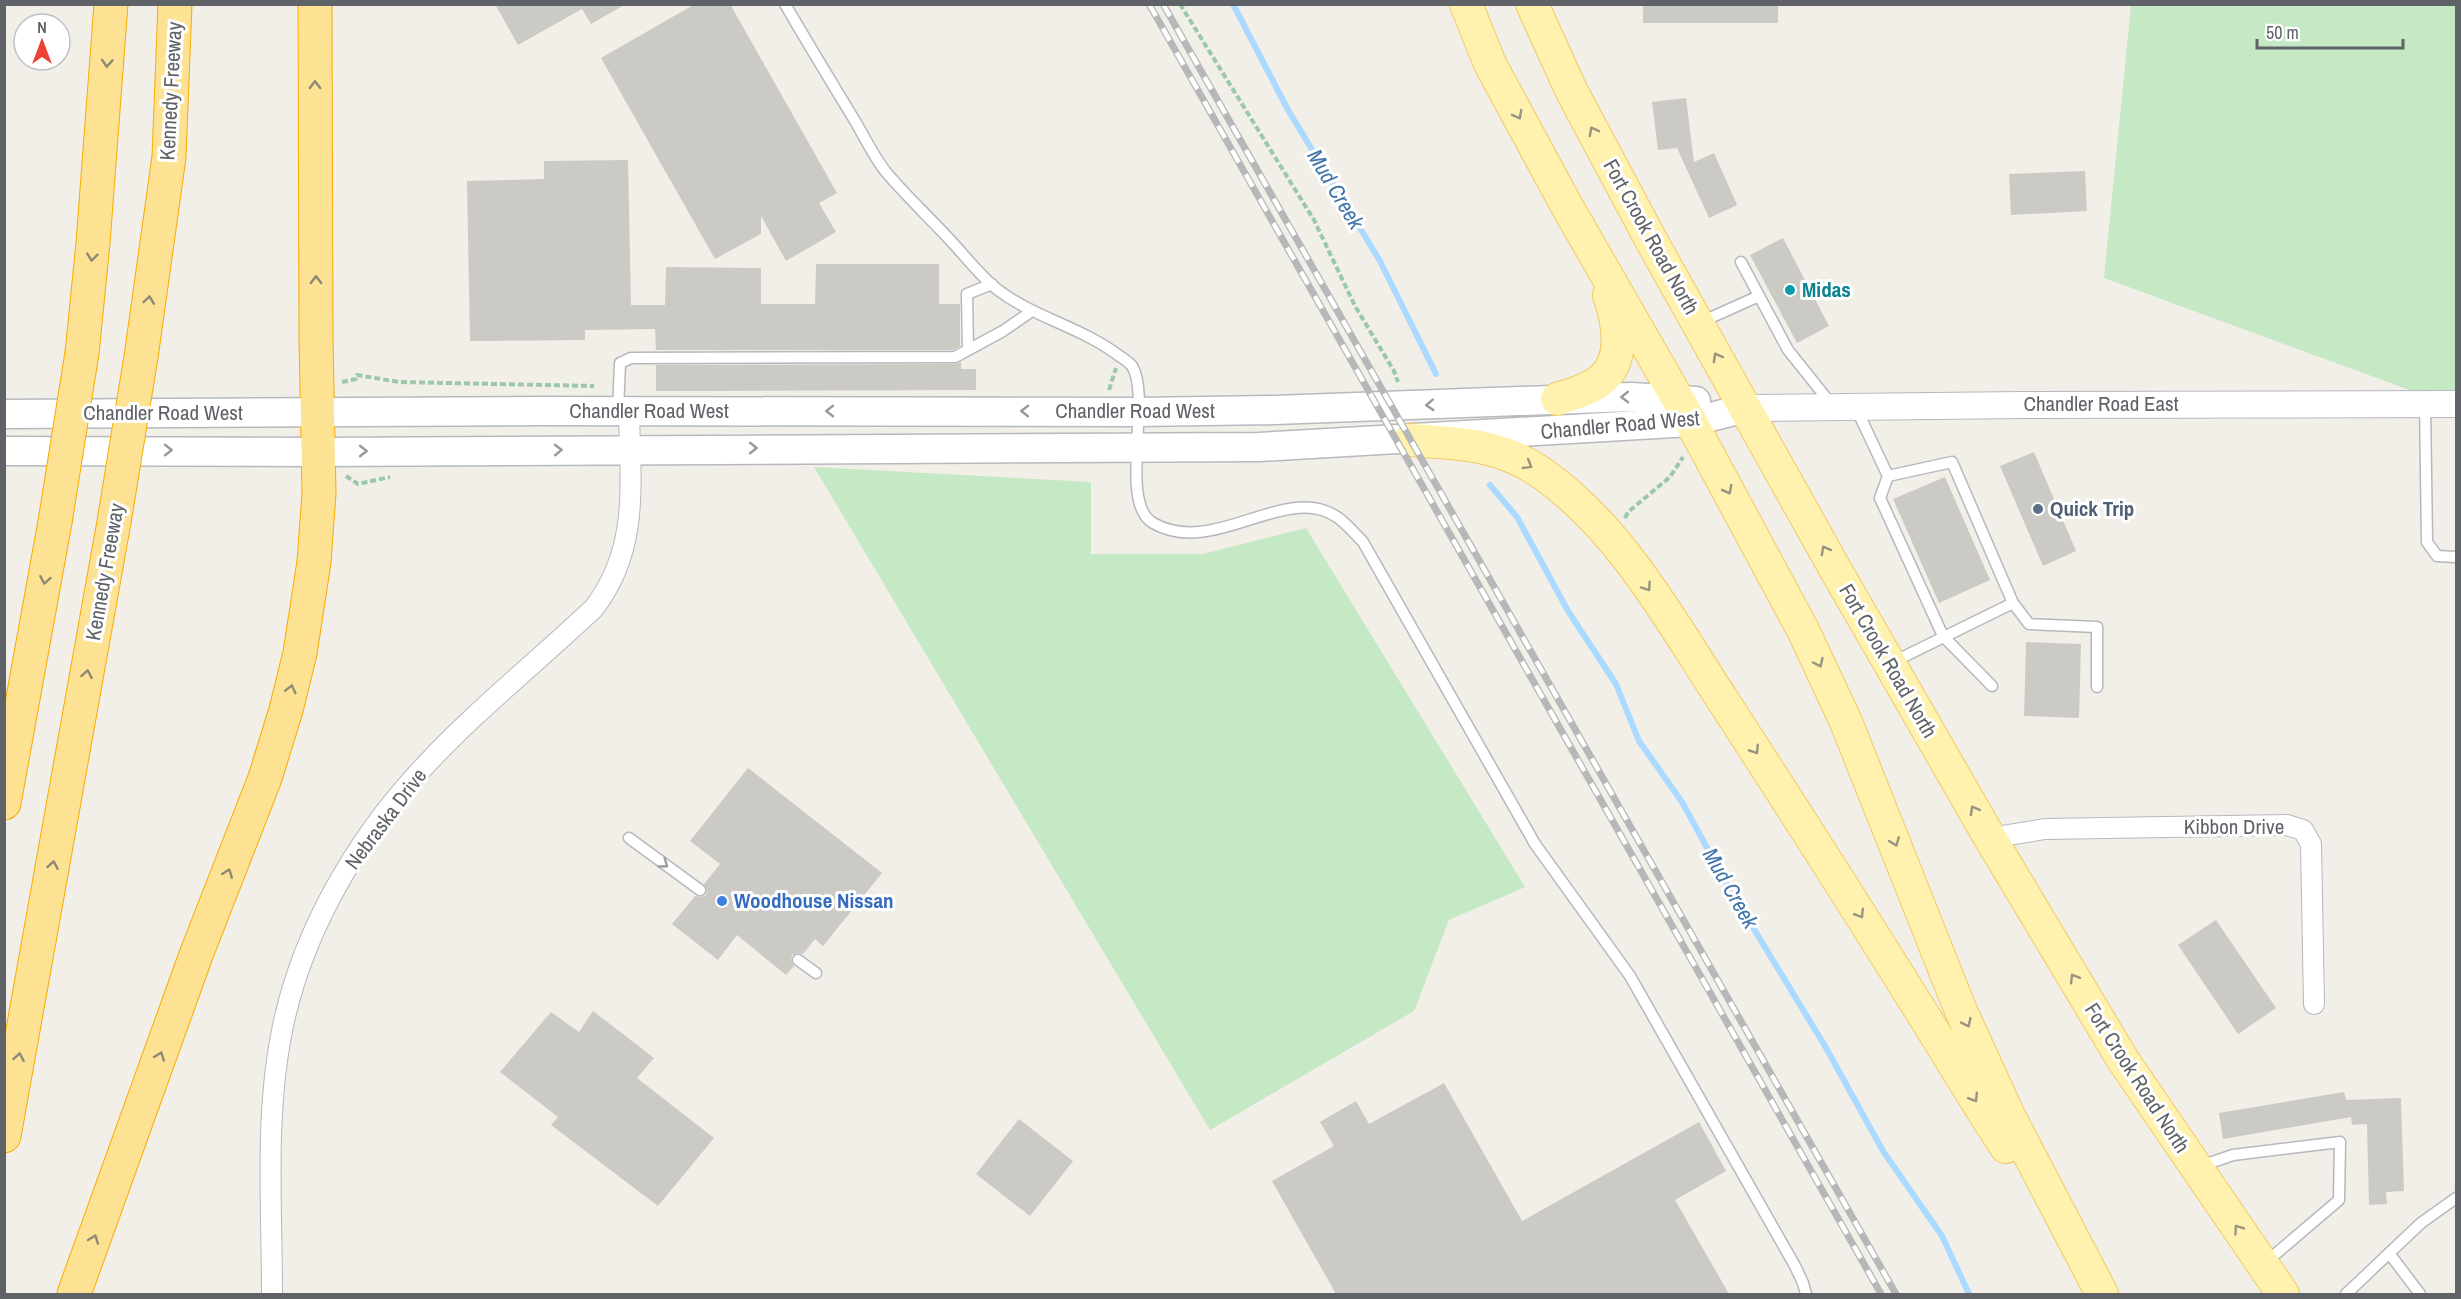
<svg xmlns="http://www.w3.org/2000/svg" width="2461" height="1299" viewBox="0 0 2461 1299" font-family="'Archivo Narrow',sans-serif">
  <rect width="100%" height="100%" fill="#f1efe8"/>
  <!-- green -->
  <path fill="#c5e8c5" d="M2131,5h325v402l-352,-129z
    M814,467l277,15v72h112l103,-26 219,359 -76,33 -35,91 -204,119z"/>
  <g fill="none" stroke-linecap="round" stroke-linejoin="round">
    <!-- stream -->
    <path stroke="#aadaff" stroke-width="6" d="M1233,4l55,106 92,151 56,113
      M1490,485l27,32 51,94 48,73 23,57 43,61 47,86 96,158 58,105 59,85 27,58"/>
  </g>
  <!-- building -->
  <path fill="#cccac5" d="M495,4h131l-35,20 -9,-15 -64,36z
    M695,4h35l107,189 -18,10 17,29 -50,29 -25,-45v18l-46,25 -114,-201z
    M1643,4h135v19h-135z
    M1686,98l8,64 20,-9 23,52 -28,13 -32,-70 -19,2 -6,-48z
    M628,160l3,145h34l1,-38 95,1v36h54l1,-40h123v40h21v42l-7,4h-297l-1,-21 -70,1v10l-115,1 -3,-160 77,-2v-18z
    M2085,171l2,40 -76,4 -2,-41z
    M1783,238l46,88 -32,17 -47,-88z
    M961,362v7h15v21l-320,1v-26l299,-1z
    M2034,452l42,99 -33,15 -43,-100z
    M1945,477l45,103 -51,23 -46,-104z
    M2026,642l55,2 -2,74 -55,-2z
    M748,768l134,105 -59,73 -8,-7 -12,15 -5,-1 -6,2 -1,5 3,6 -8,9 -49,-40 -19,25 -46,-36 23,-28 5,1 6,-2 1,-5 -3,-6 16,-20 -30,-23z
    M2216,920l60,88 -38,26 -60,-89z
    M593,1011l61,47 -17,20 77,60 -56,68 -107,-81 7,-8 -58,-45 51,-60 28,20z
    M1444,1083l78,138 177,-99 27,49 -51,29 54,94h-393l-64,-113 62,-35 -14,-24 36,-21 13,23z
    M2344,1092l2,8 55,-2 3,93 -18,1 1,12 -18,1 -2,-81 -15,1 -1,-8 -128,22 -4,-26z
    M1019,1119l54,42 -43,55 -54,-42z"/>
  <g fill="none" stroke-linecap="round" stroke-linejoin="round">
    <!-- service casing -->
    <g stroke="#b5b8bc" stroke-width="13">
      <path id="service" d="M785,4c23,40 47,79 70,117 10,17 19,36 31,51 20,24 44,46 65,69 15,16 30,36 47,49 37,28 83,37 120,65 4,3 11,7 14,11 20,31 -14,137 21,157 61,35 132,-41 184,-6 9,6 18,17 26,25l172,302 95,132 165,290 8,17 3,11
        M1741,262l47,88 44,55
        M1701,322l58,-26
        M968,350l-1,-56 25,-10
        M2425,404l2,138 10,14 19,1
        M1856,408l32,68 64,-14 61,141 -120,59
        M618,411l2,-48 11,-5 324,-1 48,-26 29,-20
        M1888,476l-8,22 63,138 49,50
        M2013,603l16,21 68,3v60
        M629,838l71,52
        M798,960l18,13
        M2198,1167l35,-12 107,-13 -1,58 -74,63
        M2389,1253l31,41
        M2346,1294l75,-71 35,-25"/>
    </g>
    <!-- minor casing -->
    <g stroke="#b5b8bc" stroke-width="22">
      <path id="minor" d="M1990,838l55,-9 242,-4 16,5 8,14 3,160
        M272,1294c0,-85 -7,-174 9,-258 18,-98 73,-194 140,-266 53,-58 116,-108 173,-162 46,-60 36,-125 35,-197"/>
    </g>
    <!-- tertiary casing -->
    <g stroke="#b5b8bc" stroke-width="28">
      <path id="tertiary" d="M1746,408l277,-3 433,-1"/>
    </g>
    <!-- secondary casing -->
    <g stroke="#b6babf" stroke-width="31">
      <path id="secondary" d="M4,414l534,-3 599,1 138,-2 356,-13 65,4
        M4,451l314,1 941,-5 432,-25 55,-14"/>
    </g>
    <!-- primary casing -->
    <g stroke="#f2c960" stroke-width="34">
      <path id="primary" d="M1466,4l24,60 78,144 123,214 112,208 43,92 115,289 48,105 93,178
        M1532,4l39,86 80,150 183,327 156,271 133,222 160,234
        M1557,399c15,-5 32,-9 44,-19 25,-20 17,-58 8,-85
        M1410,440c50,3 91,4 133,34 78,55 128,147 179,225 65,100 129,200 192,301 31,49 60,99 92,147"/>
    </g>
    <!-- motorway casing -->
    <g stroke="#f9ab00" stroke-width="35">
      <path id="motorway" d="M82,353l11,-110 18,-239
        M141,357l28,-200 6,-153
        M4,803l51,-281
        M4,1136l110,-614
        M74,1294l122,-339 69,-177 21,-68 14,-57 14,-91 5,-69 -3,-155 -1,-334"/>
    </g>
    <!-- path -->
    <path stroke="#9cc7a9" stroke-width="4" stroke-dasharray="6 3" stroke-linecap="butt" d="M1180,4l134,216 41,86 39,65 4,11
      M342,382l14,-3 1,-4 42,7 195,4
      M1109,390l7,-22
      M346,476l12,8 32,-7
      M1625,518l3,-6 42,-35 13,-20"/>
    <!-- service -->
    <use href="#service" stroke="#fff" stroke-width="10"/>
    <!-- minor -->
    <use href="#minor" stroke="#fff" stroke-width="20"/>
    <!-- tertiary -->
    <use href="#tertiary" stroke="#fff" stroke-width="26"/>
    <!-- secondary -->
    <use href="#secondary" stroke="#fff" stroke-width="28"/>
    <!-- primary -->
    <use href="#primary" stroke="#fff2af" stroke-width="32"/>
    <!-- motorway -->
    <use href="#motorway" stroke="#fde293" stroke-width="33"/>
    <!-- rail casing -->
    <g stroke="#b6b7b8" stroke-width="7">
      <path id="rail" d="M1149,4l732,1290
        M1163,4l733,1290"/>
    </g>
    <!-- rail -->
    <use href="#rail" stroke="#fff" stroke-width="4.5" stroke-dasharray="14" stroke-linecap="butt"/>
    <!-- motorway-bridge casing -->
    <g stroke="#f9ab00" stroke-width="35" stroke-linecap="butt">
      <path id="motorway-bridge" d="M55,522l27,-169
        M114,522l27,-165"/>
    </g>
    <!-- motorway-bridge -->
    <use href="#motorway-bridge" stroke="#fde293" stroke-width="33"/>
  </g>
  <!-- one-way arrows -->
  <defs><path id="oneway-chevron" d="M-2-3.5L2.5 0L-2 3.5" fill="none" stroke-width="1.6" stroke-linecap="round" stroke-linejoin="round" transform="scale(1.5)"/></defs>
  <g stroke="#8e8975">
    <use href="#oneway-chevron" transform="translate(107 63) rotate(94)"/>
    <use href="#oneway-chevron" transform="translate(315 85) rotate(-90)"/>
    <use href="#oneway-chevron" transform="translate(92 257) rotate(96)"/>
    <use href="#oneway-chevron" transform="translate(316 280) rotate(-90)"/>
    <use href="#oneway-chevron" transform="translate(149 300) rotate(-82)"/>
    <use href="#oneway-chevron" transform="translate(45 580) rotate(100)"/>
    <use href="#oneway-chevron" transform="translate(87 674) rotate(-80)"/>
    <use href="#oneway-chevron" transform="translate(291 689) rotate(-76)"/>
    <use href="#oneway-chevron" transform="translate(53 865) rotate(-80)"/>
    <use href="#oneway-chevron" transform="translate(228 873) rotate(-69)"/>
    <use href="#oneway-chevron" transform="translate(160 1056) rotate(-70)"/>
    <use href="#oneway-chevron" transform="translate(19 1057) rotate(-80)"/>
    <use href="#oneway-chevron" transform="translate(94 1239) rotate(-70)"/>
  </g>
  <g stroke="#979581">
    <use href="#oneway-chevron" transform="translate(1518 115) rotate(62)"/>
    <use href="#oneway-chevron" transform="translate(1593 131) rotate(-118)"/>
    <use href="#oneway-chevron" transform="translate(1717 357) rotate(-119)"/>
    <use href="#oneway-chevron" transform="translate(1528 465) rotate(30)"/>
    <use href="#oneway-chevron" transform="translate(1728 490) rotate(62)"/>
    <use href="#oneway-chevron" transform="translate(1825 550) rotate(-119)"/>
    <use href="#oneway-chevron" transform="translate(1647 587) rotate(56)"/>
    <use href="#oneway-chevron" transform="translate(1819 663) rotate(65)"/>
    <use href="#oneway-chevron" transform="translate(1755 750) rotate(57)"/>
    <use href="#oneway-chevron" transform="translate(1974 810) rotate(-119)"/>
    <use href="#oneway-chevron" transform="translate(1895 842) rotate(69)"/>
    <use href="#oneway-chevron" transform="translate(1860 914) rotate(58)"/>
    <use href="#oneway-chevron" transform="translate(2074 978) rotate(-121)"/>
    <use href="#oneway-chevron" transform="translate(1967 1023) rotate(65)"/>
    <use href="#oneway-chevron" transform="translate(1974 1098) rotate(58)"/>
    <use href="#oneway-chevron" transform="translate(2238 1229) rotate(-125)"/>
  </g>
  <g stroke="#979a9d">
    <use href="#oneway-chevron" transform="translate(1625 397) rotate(179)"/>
    <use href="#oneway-chevron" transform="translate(1430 405) rotate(177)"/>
    <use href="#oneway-chevron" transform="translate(830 411) rotate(180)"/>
    <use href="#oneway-chevron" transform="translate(1025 411) rotate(-180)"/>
    <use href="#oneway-chevron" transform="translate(753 448)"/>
    <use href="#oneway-chevron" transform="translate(168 450)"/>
    <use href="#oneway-chevron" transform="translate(558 450) rotate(-1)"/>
    <use href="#oneway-chevron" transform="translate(363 451)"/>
    <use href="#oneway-chevron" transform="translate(664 864) rotate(36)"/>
  </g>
  <!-- markers -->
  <circle fill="#0f9aa8" stroke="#fff" stroke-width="2" cx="1790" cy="290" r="6"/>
  <circle fill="#5c6f8a" stroke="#fff" stroke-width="2" cx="2038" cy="509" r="6"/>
  <circle fill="#3f7fe0" stroke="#fff" stroke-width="2" cx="722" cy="901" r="6"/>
  <g text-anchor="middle" stroke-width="6" stroke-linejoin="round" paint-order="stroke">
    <!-- street labels -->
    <g font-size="21" fill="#5f6368" stroke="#fff">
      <text transform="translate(171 91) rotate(-87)" y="7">Kennedy Freeway</text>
      <text transform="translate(1651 237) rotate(61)" y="7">Fort Crook Road North</text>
      <text x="2101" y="411">Chandler Road East</text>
      <text x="649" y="418">Chandler Road West</text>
      <text x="1135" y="418">Chandler Road West</text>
      <text x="163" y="420">Chandler Road West</text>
      <text transform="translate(1620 425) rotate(-5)" y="7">Chandler Road West</text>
      <text transform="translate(105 572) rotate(-80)" y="7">Kennedy Freeway</text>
      <text transform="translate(1888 661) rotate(60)" y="7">Fort Crook Road North</text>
      <text transform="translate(386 819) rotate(-53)" y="7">Nebraska Drive</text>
      <text x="2234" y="834">Kibbon Drive</text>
      <text transform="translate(2137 1078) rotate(57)" y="7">Fort Crook Road North</text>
    </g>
    <!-- culture labels -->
    <g font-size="21" font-weight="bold" fill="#0d838f" stroke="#fff" text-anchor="start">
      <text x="1802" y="297">Midas</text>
    </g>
    <!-- service labels -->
    <g font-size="21" font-weight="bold" fill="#4e5e75" stroke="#fff" text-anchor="start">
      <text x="2050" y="516">Quick Trip</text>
    </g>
    <!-- shop labels -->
    <g font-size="21" font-weight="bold" fill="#366cbe" stroke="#fff" text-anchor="start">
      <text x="734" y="908">Woodhouse Nissan</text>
    </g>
    <!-- water labels -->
    <g font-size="22" font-style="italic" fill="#4174aa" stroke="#fff">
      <text transform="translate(1336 189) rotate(59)" y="8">Mud Creek</text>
      <text transform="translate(1731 888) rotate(60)" y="8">Mud Creek</text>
    </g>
  </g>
  <!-- border -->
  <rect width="2461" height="1299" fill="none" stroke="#5f6368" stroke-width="12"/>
  <!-- north arrow -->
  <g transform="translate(42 42)"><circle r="28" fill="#ffffff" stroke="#bfc1c3" stroke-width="1.5"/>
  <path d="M0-4.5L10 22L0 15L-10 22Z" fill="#ea4335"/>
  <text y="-9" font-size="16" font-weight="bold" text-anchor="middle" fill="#5f6368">N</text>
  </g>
  <!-- scale -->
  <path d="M2257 39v9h146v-9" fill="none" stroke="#5f6368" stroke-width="3"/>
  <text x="2266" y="39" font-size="18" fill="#5f6368" stroke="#ffffff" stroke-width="4.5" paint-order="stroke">50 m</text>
</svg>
